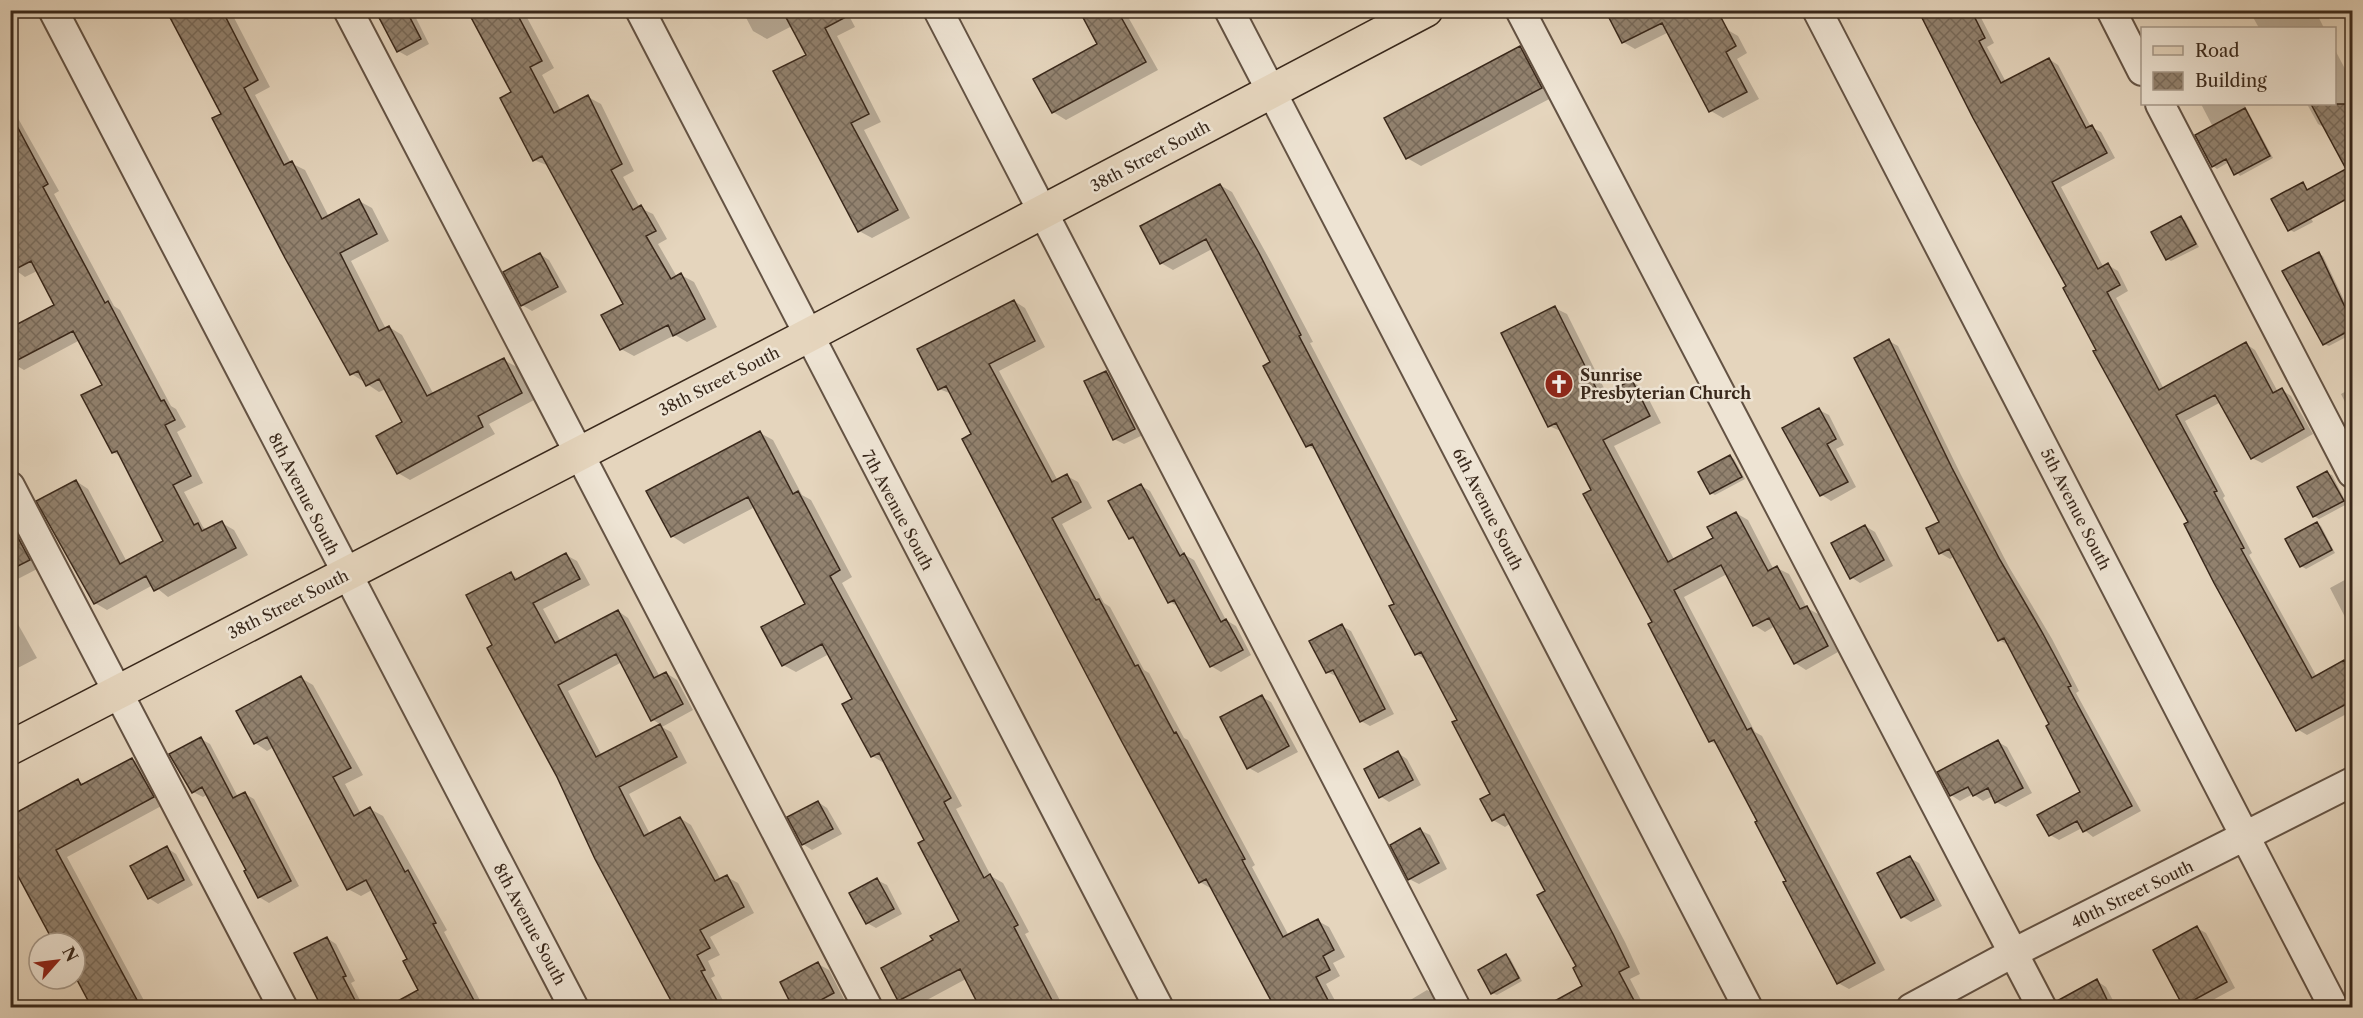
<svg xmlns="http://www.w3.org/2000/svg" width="2363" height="1018" viewBox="0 0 2363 1018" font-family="'Libre Caslon Text',serif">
  <defs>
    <pattern id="building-cross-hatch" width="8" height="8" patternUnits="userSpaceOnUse" patternTransform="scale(1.5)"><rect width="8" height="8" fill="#92826f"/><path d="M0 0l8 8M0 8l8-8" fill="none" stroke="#786a5a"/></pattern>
  </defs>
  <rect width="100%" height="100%" fill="#e5d5bd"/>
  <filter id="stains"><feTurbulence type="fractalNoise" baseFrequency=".00333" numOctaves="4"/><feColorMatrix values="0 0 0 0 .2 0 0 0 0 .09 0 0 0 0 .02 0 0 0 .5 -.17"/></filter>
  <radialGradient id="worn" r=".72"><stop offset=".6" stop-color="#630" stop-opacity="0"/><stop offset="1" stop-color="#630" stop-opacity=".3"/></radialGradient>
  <!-- shadow -->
  <path fill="#0003" fill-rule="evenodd" d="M167,10h63l40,77 -15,8 36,68 14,7 24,47 30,-16 13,7 17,33 -38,20 35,68 3,-2 13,8 32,60 70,-35 13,7 17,33 -45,24 6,10 -85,46 -12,-7 6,-51 -18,-33 -7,3 -27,-18 -129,-259z
    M385,10h27l17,34 -22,12 -9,-5z
    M469,10h54l31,58 -12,7 19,36 27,-14 13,7 33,67 -11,6 17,31 13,6 14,25 -9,5 19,33 4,-2 13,7 23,45 -30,15 -12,-7 -41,21 -13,-7 4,-44 -76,-139 -15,-6 -21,-67z
    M742,10h104l9,17 -18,9 44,86 -17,8 46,88 -38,20 -13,-7 -51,-175 -16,-30 -25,13 -14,-8z
    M1081,10h50l-4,5 31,55 -92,50 -13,-8 -18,-33 64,-35z
    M1607,10l119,19 12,7 9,17 -10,6 22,40 -36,19 -12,-7 -42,-79 -34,17 -12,-7z
    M1918,10h59l17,33 -7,4 19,35 43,-23 9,6 33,62 10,5 14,26 -54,29 43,81 4,-3 10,6 10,20 -12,7 48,91 82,-45 9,6 23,42 4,-2 9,6 22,38 -51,29 -10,-5 -31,-56 -36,19 40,75 -2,2 29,55 -3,2 68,122 27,-15 8,5v44l-45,24 -10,-6 -199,-378 -30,-64z
    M2036,10h13l-8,5z
    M2249,10h66l9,18h-65z
    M1520,48l15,8 20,40 -134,70 -14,-8z
    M2334,48l18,34v134l-8,-16 4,-31 -21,-40 -9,-5 -11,-20h27z
    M10,104l49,87 -5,3 60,112 6,4 51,96 5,3 10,18 -9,5 26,51 -19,9 19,35 4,3 15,-7 12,7 14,25 -80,42 -15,-12 -46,25 -12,-7 -19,-122 12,8 39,73 38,-20 -44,-85 -8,-5 -9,-67 -24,-45 -56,30 -12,-7 44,-57 -19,-35 -12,6 -15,-11z
    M2201,104h43l29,54 -33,18 -11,-14 -12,7 -4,-3v-39z
    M1220,185l12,7 39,70 42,80 -3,1 315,599 15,32 -10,5 15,29h-74l13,-21 -37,-96 -36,-68 -6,4 -12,-7 -1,-25 -33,-75 -31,-59 -12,-7 -20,-50 -78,-152 -10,-6 -36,-83 -60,-114 -39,21 -12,-7z
    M2297,192l16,30 -19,10 -4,-2z
    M2181,218l4,2 14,27 -28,14 -4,-2z
    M540,254l9,6 18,32 -35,19 -10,-6z
    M2319,254l4,2 29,61v17l-23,12 -5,-2z
    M1014,301l11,7 20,39 -46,24 59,110 9,-5 11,6 14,26 -30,16 42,79 6,4 34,63 5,3 35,65 4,2 67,125 -3,2 37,69 29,-15 11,6 16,30 -12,6 7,13 -14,8 13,24h-62l-65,-119 -12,-7 -248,-488 -13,-5z
    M1555,308l12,6 40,80 25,-12 11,6 18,35 -47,23 61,115 40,-22 21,-26 12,7 26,50 3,-2 12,6 18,34 11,6 20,38 -32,18 -11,-7 -20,-37 -10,6 -11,-7 -27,-51 -43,23 71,135 7,4 123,234 -36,19 -11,-6 -119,-237 -9,-5 -147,-309 -14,-6z
    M1889,341l9,5 63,129 48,92 43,72 27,52 -3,2 65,118 -48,26 -11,-9 -23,12 -9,-5 33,-43 -31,-67 -42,-79 -11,-6 -44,-84 -5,3 -10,-6 1,-31z
    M1106,372l9,6 28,57 -19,9 -10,-5z
    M2352,388v28l-11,-22z
    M1819,410l10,5 15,30 -8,4 20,38 -25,14 -9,-6 -38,-66z
    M760,433l13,7 29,55 9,5 41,77 -10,6 120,223 -6,3 35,67 12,7 26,49 -4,2 39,74h-82l-16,-29 -54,29 -12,-8 35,-59 26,-20 -35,-80 -42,-78 -12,-7 -18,-57 -25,-45 -33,18 -13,-7 24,-61 -52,-97 -71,37 -12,-8z
    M1730,456l4,3 11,20 -30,16 -4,-2z
    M2327,473l5,2 15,29 -28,15 -5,-3z
    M1140,485l10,6 35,64 9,5 32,60 10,6 15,29 -30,17 -10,-6 -32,-59 -9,-5 -32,-59 -8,-5z
    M10,521l10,6 21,40 -31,16z
    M2317,523l4,3 14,27 -29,16 -5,-3z
    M1865,526l10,6 18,34 -33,17 -9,-6z
    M566,555l11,6 13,24 -47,24 18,33 57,-31 10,7 32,59 6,-4 11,7 16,30 -31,17 9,5 16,31 -58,31 21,40 30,-16 11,7 30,55 6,-3 11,6 16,30 -44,24 10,18 -12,6 7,15 -4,2 16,30h-50l-183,-362 17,-72 8,5zM622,662l30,57 9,6 -59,31 -34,-65z
    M2352,576v42l-2,1 -5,-2 -15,-29z
    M10,610l27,48 -27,14z
    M1342,626l9,5 43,83 -24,12 -9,-5 -23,-44 -11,-5z
    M301,678l12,7 50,90 -18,9 16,30 9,-5 13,7 64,114 -3,2 40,76h-74l10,-18 -11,-31 -37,-69 -11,6 -13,-7 -74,-142 -7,4 -12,-8z
    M1262,697l9,5 27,50 -40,21 -9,-5z
    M201,739l9,5 28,53 7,-3 9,5 45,87 -30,17 -10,-6 -11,-27 -40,-76 -5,3 -10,-5 -22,-37z
    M1998,742l9,5 25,46 -26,14 -10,-5 -3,-6 -10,5 -10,-7 -13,7 -9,-6z
    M1398,753l9,6 14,26 -32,17 -9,-6z
    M132,759l12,7 21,38 -98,53 81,151h-55l-18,-34v-31h-19l-46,-84 68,-78 7,3z
    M818,802l9,6 15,26 -30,16 -9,-6z
    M1420,830l10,5 17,34 -28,15 -10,-5z
    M167,848l9,6 17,31 -35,19 -9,-6z
    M1910,858l9,5 23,43 -31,16 -9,-6z
    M877,880l10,5 15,29 -26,14 -9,-5z
    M2197,928l9,5 29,55 -37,20h-10l-4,-3z
    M327,938l9,6 19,37 -4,2 13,25h-47l5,-3z
    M1506,956l4,2 12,23 -25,14 -5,-2z
    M818,964l11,6 15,29 -5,3 3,6h-47z
    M2097,981l9,6 11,21h-53z
    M1427,990l9,5 7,13h-46z"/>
  <!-- building -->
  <path fill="url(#building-cross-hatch)" stroke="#39281b" stroke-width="1.5" d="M166,10h56l36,70 -14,8 40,77 8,-4 30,58 37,-20 18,35 -37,19 39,78 10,-5 38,70 77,-38 18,35 -44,23 5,11 -86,47 -21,-38 26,-14 -23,-43 -13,7 -8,-15 -8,4 -65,-117 -73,-140 9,-4z
    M375,10h31l15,29 -24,13z
    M467,10h48l27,51 -12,6 24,46 34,-18 34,69 -11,6 22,40 8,-5 15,26 -10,5 25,43 10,-6 24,46 -32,17 -5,-11 -48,25 -19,-35 22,-11 -81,-148 -9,5 -33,-63 11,-6z
    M782,10h77l-34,18 44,86 -18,9 47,87 -40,22 -85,-161 33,-16z
    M1079,10h38l29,52 -94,51 -19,-34 64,-35z
    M1605,10h112l19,36 -10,6 21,40 -38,20 -47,-89 -40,20z
    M1918,10h53l14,28 -6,3 22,42 48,-25 37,70 6,-3 15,28 -55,29 46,87 10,-6 12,22 -13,7 52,98 87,-48 27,51 9,-5 22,41 -53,30 -36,-64 -39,20 41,76 -3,1 30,56 -3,1 71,129 32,-18 8,17v24l-56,30 -82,-148 -30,-59 4,-2 -95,-171 3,-1 -33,-62 3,-2 -93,-168z
    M1520,46l22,42 -136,71 -22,-41z
    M2311,104h41v92l-64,35 -17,-32 32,-17 4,8 39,-21z
    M2245,108l25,48 -36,19 -8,-16 -14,8 -17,-32z
    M10,113l38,71 -5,3 62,116 3,-2 53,100 3,-1 11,20 -10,5 26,51 -18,9 21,40 4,-2 4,8 20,-10 14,27 -82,43 -8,-15 -52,28 -58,-103 40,-21 44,84 43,-23 -46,-90 -5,2 -31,-58 21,-10 -29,-54 -63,33v-36l44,-23 -23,-44 -21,11z
    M1220,184l39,69 42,82 -2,1 314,598 16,33 -10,5 19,36h-96l40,-22 -9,-18 3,-2 -39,-71 8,-4 -41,-77 -12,7 -12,-22 10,-5 -38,-72 5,-2 -36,-68 -6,3 -26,-49 5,-2 -82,-160 -6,3 -43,-81 7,-4 -64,-123 -46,25 -20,-38z
    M2181,216l15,28 -30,16 -15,-28z
    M2319,252l33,70v7l-29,16 -41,-74z
    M540,253l18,34 -37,19 -18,-34z
    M1014,300l21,41 -46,23 63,118 15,-8 14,28 -29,16 44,82 3,-1 36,67 3,-1 36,68 2,-1 69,127 -3,1 41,77 35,-18 16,31 -11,6 7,14 -14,7 16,31h-57l-69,-129 -7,4 -77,-141 -160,-303 9,-5 -25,-48 -8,4 -21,-41z
    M1555,306l45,90 32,-16 18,36 -47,24 65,122 45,-24 -6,-11 29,-15 32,59 9,-5 23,43 7,-3 21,40 -34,18 -25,-46 -16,8 -32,-61 -47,25 73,140 4,-2 124,235 -38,21 -54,-102 3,-1 -31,-59 2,-1 -43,-81 -5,2 -61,-118 4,-2 -69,-128 8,-4 -35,-67 -8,4 -47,-94z
    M1889,339l63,129 48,92 42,72 29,54 -3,1 64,119 -49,26 -6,-11 -28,15 -12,-21 43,-23 -34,-66 3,-2 -45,-86 -6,3 -49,-92 -10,5 -13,-26 13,-6 -85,-164z
    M1106,371l29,58 -22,11 -29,-59z
    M1819,408l17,31 -9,5 21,38 -28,14 -38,-68z
    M760,431l33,63 5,-3 42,79 -10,6 121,222 -7,4 40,76 6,-4 28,51 -4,2 42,81h-76l-20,-39 -62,32 -17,-33 52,-28 -3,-4 29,-15 -41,-78 6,-3 -45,-87 -8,4 -29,-53 10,-5 -30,-55 -40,22 -21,-39 44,-23 -57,-107 -77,40 -25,-46z
    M1730,455l12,22 -32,17 -12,-22z
    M2327,471l17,30 -31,16 -16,-30z
    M1141,484l39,72 4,-3 37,69 5,-3 17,31 -33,17 -36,-67 -6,3 -35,-66 -4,2 -21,-38z
    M2317,522l15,28 -32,17 -15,-28z
    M10,523l20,37 -20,10z
    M1865,525l19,35 -34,19 -19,-36z
    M566,553l14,26 -47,24 22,40 63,-33 36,68 12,-6 17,32 -32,17 -35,-67 -58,31 38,72 64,-33 17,33 -58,30 25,49 36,-19 35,64 12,-6 17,32 -44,23 10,18 -13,7 8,15 -4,1 20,37h-46l-80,-149 -38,-82 -70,-129 5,-3 -26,-50 45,-23 4,8z
    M1342,624l43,85 -25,13 -27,-52 -7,3 -17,-32z
    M301,676l50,92 -18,9 21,39 16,-9 35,65 3,-2 28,53 -3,1 45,84h-93l33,-18 -15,-29 4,-2 -41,-79 -19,10 -80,-153 -13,7 -18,-33z
    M1262,695l27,51 -42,23 -27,-52z
    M201,737l32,61 12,-6 46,89 -33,17 -14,-27 2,-1 -44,-83 -10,6 -23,-39z
    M1998,740l25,48 -28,15 -7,-15 -15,8 -5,-9 -18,9 -13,-24z
    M1398,751l15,29 -34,18 -15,-29z
    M132,758l22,39 -98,53 81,150 -14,8h-31l-17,-32v-33h-21l-44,-82v-45l68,-37 3,6z
    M818,801l15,28 -31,16 -15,-28z
    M1420,828l19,35 -31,17 -18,-35z
    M167,846l17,34 -36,19 -18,-33z
    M1910,856l24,44 -33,18 -24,-45z
    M877,878l17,31 -28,15 -17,-31z
    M2197,926l30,56 -44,24 -30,-56z
    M327,937l19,39 -3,1 16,31h-37l-28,-55z
    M1506,954l13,24 -28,16 -13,-24z
    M818,962l16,31 -28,15h-13l-13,-26z
    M2097,979l14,29h-53l-1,-7z"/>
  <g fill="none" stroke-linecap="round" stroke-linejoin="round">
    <!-- minor casing -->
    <g stroke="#645344" stroke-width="32">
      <path id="minor" d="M53,10l521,998
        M348,10l520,998
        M640,10l519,998
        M938,10l518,998
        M1229,10l519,998
        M1520,10l522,998
        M1817,10l517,998
        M2111,10l31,61
        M2160,104l192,369
        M10,486l273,522
        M1911,1008l102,-55 339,-171"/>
    </g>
    <!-- major casing -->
    <g stroke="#39281b" stroke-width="36">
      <path id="major" d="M10,748l797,-412 619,-326"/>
    </g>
    <!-- minor -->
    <use href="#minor" stroke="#eee4d4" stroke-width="28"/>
    <!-- major -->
    <use href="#major" stroke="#e5d5bd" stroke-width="33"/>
  </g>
  <!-- icons -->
  <defs>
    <g id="church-disc" transform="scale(1.5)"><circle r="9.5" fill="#8f2418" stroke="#eee4d4"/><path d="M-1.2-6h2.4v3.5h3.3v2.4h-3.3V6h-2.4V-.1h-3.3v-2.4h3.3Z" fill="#fff"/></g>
  </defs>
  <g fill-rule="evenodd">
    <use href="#church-disc" x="1559" y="384"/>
  </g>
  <g text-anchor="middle" stroke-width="5" stroke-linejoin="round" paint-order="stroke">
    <!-- street labels -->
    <g font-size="16" fill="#39281b" stroke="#eee4d4">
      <text transform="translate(1150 156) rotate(-28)" y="6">38th Street South</text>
      <text transform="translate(719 381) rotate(-27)" y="6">38th Street South</text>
      <text transform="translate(304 494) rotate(63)" y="6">8th Avenue South</text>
      <text transform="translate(1488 509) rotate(63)" y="6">6th Avenue South</text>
      <text transform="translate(2076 509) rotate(63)" y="6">5th Avenue South</text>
      <text transform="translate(898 510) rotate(62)" y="6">7th Avenue South</text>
      <text transform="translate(288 604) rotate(-27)" y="6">38th Street South</text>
      <text transform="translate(2132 894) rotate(-26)" y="6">40th Street South</text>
      <text transform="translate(530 924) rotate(62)" y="6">8th Avenue South</text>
    </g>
    <!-- poi labels -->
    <g font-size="16" font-weight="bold" fill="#39281b" stroke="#eee4d4" text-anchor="start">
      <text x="1580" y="381">Sunrise<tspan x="1580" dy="18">Presbyterian Church</tspan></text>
    </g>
  </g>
  <!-- margin -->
  <rect width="2363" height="1018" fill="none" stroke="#e5d5bd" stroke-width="36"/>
  <rect x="12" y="12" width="2339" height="994" fill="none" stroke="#39281b" stroke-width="3"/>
  <rect x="18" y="18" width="2327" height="982" fill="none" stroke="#39281b" stroke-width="1.5"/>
  <!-- legend -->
  <rect x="2141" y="27" width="195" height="78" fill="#eee4d4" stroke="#a6998a" stroke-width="1.5"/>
  <rect x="2153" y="46" width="30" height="9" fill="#e5d5bd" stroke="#a6998a" stroke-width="1.5"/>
  <text x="2195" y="57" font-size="18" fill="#39281b">Road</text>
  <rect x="2153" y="72" width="30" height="18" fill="url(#building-cross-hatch)" stroke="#a6998a" stroke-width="1.5"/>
  <text x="2195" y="87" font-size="18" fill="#39281b">Building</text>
  <!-- north arrow -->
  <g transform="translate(57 961) rotate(62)"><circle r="28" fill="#eee4d4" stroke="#a6998a" stroke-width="1.5"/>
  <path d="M0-4.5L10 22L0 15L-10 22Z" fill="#8f2418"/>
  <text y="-9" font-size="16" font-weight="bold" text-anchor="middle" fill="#39281b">N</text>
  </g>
  <rect width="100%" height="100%" filter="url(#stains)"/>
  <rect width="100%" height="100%" fill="url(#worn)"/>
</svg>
